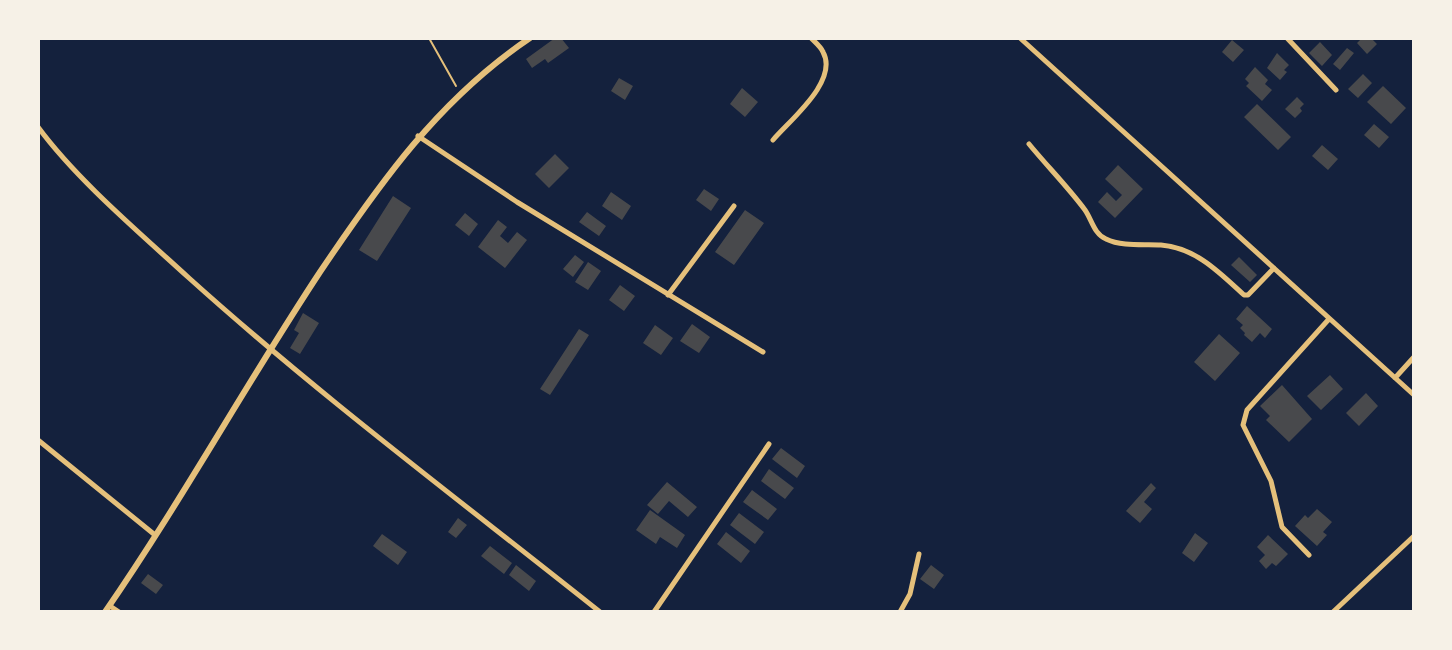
<svg xmlns="http://www.w3.org/2000/svg" width="1452" height="650" viewBox="0 0 1452 650" font-family="Signika,sans-serif">
  <rect width="100%" height="100%" fill="#14213d"/>
  <!-- building -->
  <path fill="#48494c" d="M555,38h6l8,10 -21,15 -3,-4 -13,9 -6,-9z
    M1362,38h9l6,6 -10,10 -10,-11z
    M1232,40l12,10 -11,12 -11,-10z
    M1320,42l12,13 -10,11 -13,-13z
    M1347,48l7,5 -14,17 -7,-6z
    M1277,53l12,12 -5,5 3,2 -7,8 -13,-12z
    M1255,67l13,13 -3,4 7,6 -10,11 -16,-15 3,-3 -4,-4z
    M1363,74l9,9 -14,15 -10,-9z
    M619,78l14,8 -8,14 -14,-9z
    M1383,86l23,22 -15,16 -24,-22z
    M742,88l16,14 -13,15 -15,-13z
    M1297,97l7,7 -4,4 2,3 -7,7 -10,-9z
    M1257,104l34,33 -13,13 -34,-33z
    M1374,124l15,13 -10,11 -15,-13z
    M1322,145l16,14 -10,11 -16,-14z
    M555,154l14,14 -20,20 -14,-14z
    M1118,165l25,24 -28,29 -17,-16 9,-10 9,9 6,-6 -17,-16z
    M704,189l15,10 -8,12 -15,-11z
    M611,192l20,14 -9,14 -20,-14z
    M393,196l18,12 -34,53 -18,-11z
    M745,210l19,13 -30,42 -19,-13z
    M587,212l19,14 -7,10 -20,-14z
    M465,213l13,11 -9,12 -14,-11z
    M498,220l9,7 -7,9 8,7 9,-11 10,8 -22,28 -27,-21z
    M575,255l9,7 -11,15 -10,-8z
    M1239,257l18,18 -7,7 -19,-17z
    M588,262l13,9 -13,19 -13,-8z
    M620,285l15,11 -11,15 -15,-11z
    M1247,306l25,23 -7,9 -5,-5 -8,9 -8,-7 1,-2 -5,-5 3,-3 -7,-6z
    M303,313l16,10 -19,31 -10,-6 9,-15 -5,-3z
    M692,324l18,13 -11,16 -19,-12z
    M655,325l18,13 -12,17 -18,-12z
    M579,329l10,6 -39,60 -10,-6z
    M1219,334l21,19 -25,28 -21,-19z
    M1330,375l13,14 -22,21 -14,-14z
    M1282,385l30,34 -23,23 -23,-22 4,-4 -10,-10z
    M1366,393l12,13 -19,20 -13,-13z
    M781,448l24,18 -8,12 -25,-19z
    M769,469l25,19 -9,11 -24,-18z
    M667,482l30,25 -9,10 -19,-16 -11,13 -11,-9z
    M1151,483l5,5 -12,14 8,7 -12,14 -14,-12z
    M752,490l25,19 -9,11 -25,-18z
    M1317,509l15,13 -9,10 4,3 -10,11 -22,-20 10,-11 3,3z
    M650,510l35,25 -8,13 -17,-11 -4,7 -20,-14z
    M739,513l25,19 -9,12 -25,-19z
    M458,518l9,7 -11,13 -8,-6z
    M726,532l24,19 -9,12 -24,-19z
    M1195,533l13,10 -14,19 -12,-9z
    M382,534l25,18 -9,13 -25,-19z
    M1268,535l20,19 -12,12 -4,-3 -6,6 -7,-8 6,-6 -8,-8z
    M490,546l22,17 -8,11 -23,-18z
    M516,565l20,16 -7,10 -20,-16z
    M931,565l13,10 -10,14 -14,-10z
    M148,574l15,11 -7,9 -15,-11z"/>
  <g fill="none" stroke-linecap="round" stroke-linejoin="round">
    <!-- path -->
    <path stroke="#e5c07b" stroke-width="2" d="M429,38l27,48"/>
    <!-- minor -->
    <path stroke="#e5c07b" stroke-width="5" d="M1020,38l394,357
      M1287,38l49,52
      M38,127c39,53 102,106 151,151 131,118 273,224 411,334
      M418,136l99,66 246,150
      M773,140c17,-20 66,-59 50,-88 -2,-5 -8,-10 -12,-14
      M1029,144c18,22 39,43 56,66 7,10 9,24 21,29 16,8 38,5 55,6 35,3 58,27 83,50h4l26,-27
      M668,295l66,-89
      M1395,378l19,-21
      M38,440l117,95
      M1309,555l-27,-28 -11,-46 -28,-56 4,-15 82,-91
      M110,606l9,6
      M654,612l115,-168
      M900,612l10,-18 9,-40
      M1333,612l81,-76"/>
    <!-- tertiary -->
    <path stroke="#e5c07b" stroke-width="6" d="M105,612c76,-110 141,-228 215,-340 60,-89 119,-173 210,-234"/>
  </g>
  <!-- border -->
  <rect width="1452" height="650" fill="none" stroke="#f6f1e7" stroke-width="80"/>
</svg>
